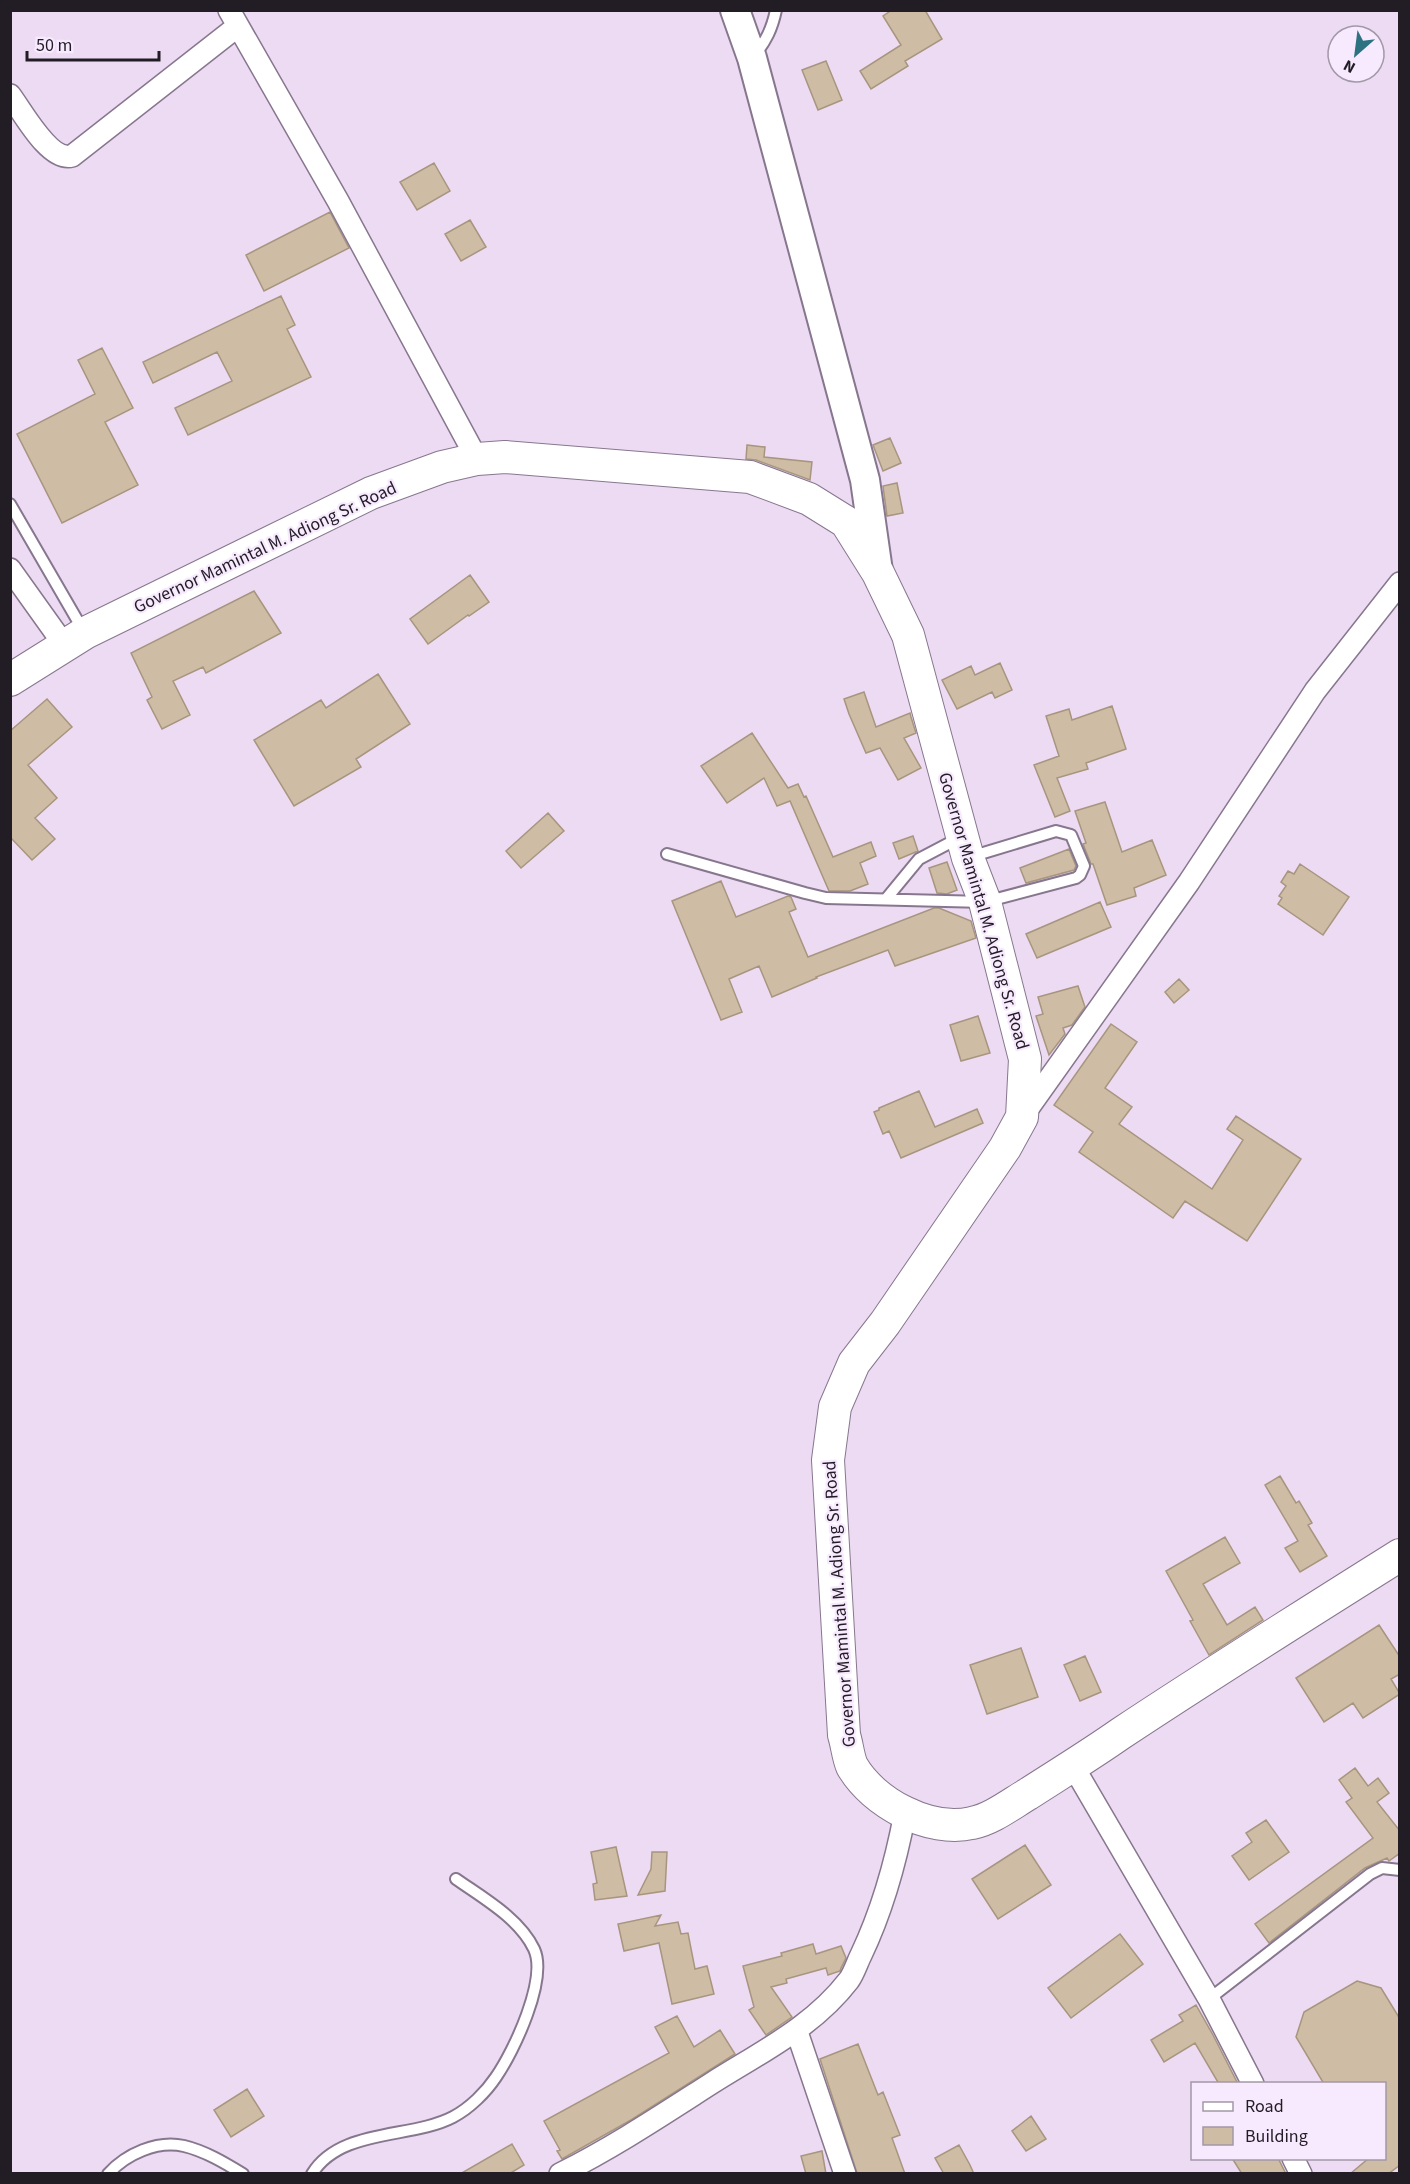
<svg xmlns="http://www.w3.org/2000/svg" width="1410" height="2184" viewBox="0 0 1410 2184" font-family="'Source Sans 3',sans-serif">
  <rect width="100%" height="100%" fill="#eddbf4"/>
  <!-- building -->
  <path fill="#cebca4" stroke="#a7957f" stroke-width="1.5" d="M892,10h33l17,29 -37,22 3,5 -37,23 -11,-18 41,-26 -18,-29z
    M826,61l16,39 -24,10 -16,-40z
    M434,163l16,28 -33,19 -17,-28z
    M330,212l19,36 -85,43 -18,-36z
    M470,220l16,27 -25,14 -16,-27z
    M281,296l14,29 -8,4 24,48 -123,58 -13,-27 57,-27 -15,-29 -64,31 -10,-21z
    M102,348l31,60 -28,14 33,63 -76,38 -45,-89 78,-40 -17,-34z
    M890,438l11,25 -18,8 -10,-26z
    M747,445l18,2 -1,10 48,5 -2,18 -54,-20 -10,-1z
    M897,483l6,30 -16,3 -4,-30z
    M470,575l19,27 -20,14 -1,-1 -40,29 -18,-25z
    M254,591l27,42 -75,40 -3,-6 -30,14 17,34 -28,14 -15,-29 5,-3 -21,-44z
    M1000,663l12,27 -17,8 -3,-6 -35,17 -15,-29 29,-14 4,9z
    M378,674l32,50 -54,35 5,8 -67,39 -40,-66 67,-40 5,8z
    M864,692l12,35 34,-14 1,4 5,16 -12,5 17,30 -23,12 -18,-32 -14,5 -17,-39 -5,-15z
    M47,699l25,28 -44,38 29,33 -22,20 20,21 -23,21 -22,-23v-106z
    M1112,706l14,43 -40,14 2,6 -31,9 13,33 -15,6 -21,-52 25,-9 -13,-40 23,-7 3,11z
    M752,733l36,55 10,-4 6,13 2,-1 27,61 38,-15 5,14 -16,7 8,21 -18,7h-21l-39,-90 -13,5 -13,-28 -37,25 -26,-37z
    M1105,802l17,50 30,-12 14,35 -32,13 2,8 -29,9 -14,-41h-2l-8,-20 3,-1 -11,-32z
    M548,813l16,18 -43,37 -15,-17z
    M913,836l5,15 -19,8 -6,-16z
    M1069,849l7,17 -2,4 -48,13 -6,-15z
    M947,862l10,28 -10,4 -10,-1 -8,-25z
    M1300,864l49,33 -26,38 -45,-31 4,-6 -3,-2 7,-10 -5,-4 7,-11 6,3z
    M721,881l15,36 52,-21 3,1 5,12 -7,3 19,45 126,-49h5l32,13 5,17 -81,28 -7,-16 -72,27 1,1 -45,19 -13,-31 -30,13 13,33 -21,8 -49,-119z
    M1100,902l11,25 -74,31 -11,-24z
    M1179,979l10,11 -15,13 -9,-11z
    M1078,986l7,21 -13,18 -9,3 2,6 -16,21 -13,-39 7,-2 -5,-17z
    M978,1016l12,37 -29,8 -11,-36z
    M1111,1024l26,18 -32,46 27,19 -13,17 93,65 31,-49 -16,-11 9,-13 65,43 -54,82 -62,-40 -12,17 -94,-66 14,-20 -39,-27z
    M919,1091l16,36 42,-18 6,14 -82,35 -12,-27 -6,3 -9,-22 5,-2v-2z
    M1280,1476l16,27 3,-2 13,22 -4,2 19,31 -27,16 -15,-24 13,-7 -33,-56z
    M1225,1537l15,26 -37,21 24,41 28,-18 8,13 -54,35 -19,-34 3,-1 -27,-49z
    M1379,1625l21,32v17l-9,5 9,15 -37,24 -10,-15 -29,19 -28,-44z
    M1021,1648l17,49 -51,17 -17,-49z
    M1085,1656l16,36 -21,9 -16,-36z
    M1355,1768l13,18 10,-8 11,15 -12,9 23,29v22l-11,8 -2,-3 -22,10 -96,75 -14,-19 118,-86 -27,-36 6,-4 -13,-18z
    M1266,1820l23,32 -40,28 -17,-24 20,-14 -6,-9z
    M1025,1845l26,40 -53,34 -26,-40z
    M616,1847l11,49 -32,4 -2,-16 4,-1 -6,-31z
    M652,1852h15l-2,39 -27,4 13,-26z
    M661,1915l-6,11 23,-4 3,12 7,-1 7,36 12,-3 7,28 -42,10 -13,-61 -35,8 -6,-27z
    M1120,1934l23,30 -72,54 -23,-30z
    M813,1944l3,10 25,-8 5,12 -5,10 -1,3 -12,4 -2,-7 -40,11 1,4 -16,4 21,30 -26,18 -17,-25 5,-3 -11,-41 39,-10 -1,-3z
    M1357,1981l24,7 19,31v146l-12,9h-38l19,-16h15v-74h-60l-28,-47 8,-25z
    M1196,2005l17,30 25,49h-19l-24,-41 -31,19 -13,-22 32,-19 -4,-6z
    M677,2016l17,31 26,-17 15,24 -104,66 -69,39 -5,-8 3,-1 -16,-29 125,-68 -14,-26z
    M858,2044l20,51 5,-3 17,43 -8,3 13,36 -48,-1 -37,-114z
    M247,2089l17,27 -33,21 -17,-27z
    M1031,2116l15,23 -20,12 -14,-20z
    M512,2144l12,21 -15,9h-49z
    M959,2145l11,20 4,9h-30l-9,-16z
    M822,2151l4,23h-20l-5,-18z
    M1232,2158h46l8,16h-44z"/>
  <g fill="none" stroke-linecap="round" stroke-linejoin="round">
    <!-- lane casing -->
    <g stroke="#87778e" stroke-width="14">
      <path id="lane" d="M754,56c12,-15 18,-27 22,-46
        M10,504l73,126
        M667,854l138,39 21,5 159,4 91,-24 4,-3 4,-9 -13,-31 -15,-4 -86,26
        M886,899l33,-40 40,-21
        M1209,1999l161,-125 12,-6 18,2
        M108,2174c18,-20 49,-34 76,-28 21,5 41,17 59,28
        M312,2174c28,-46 99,-35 141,-57 17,-9 33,-25 43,-40 18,-26 52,-98 38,-128 -15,-31 -51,-51 -78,-70"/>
    </g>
    <!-- street casing -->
    <g stroke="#87778e" stroke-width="24">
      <path id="street" d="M229,10l109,191 139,258
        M10,95c13,17 39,67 62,61l166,-130
        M10,569l55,77
        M1022,1117l167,-235 126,-191 85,-108
        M1073,1766l136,233 44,85
        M797,2032l48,142
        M1293,2158l8,16
        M560,2174c54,-27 102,-59 152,-91 49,-31 101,-56 137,-103 5,-7 8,-17 12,-25 21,-44 35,-94 44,-142"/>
    </g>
    <!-- secondary casing -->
    <g stroke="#87778e" stroke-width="32">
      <path id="secondary" d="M735,10l17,48 113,422 13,91"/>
    </g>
    <!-- primary casing -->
    <g stroke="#87778e" stroke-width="34">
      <path id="primary" d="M10,680l75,-47 286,-140 71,-26 35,-8 28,-2 245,20 59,22 37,23 32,51 30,62 60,223 17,44 40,157 -3,58 -17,31 -120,175 -31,40 -19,44 -7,53 16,275c3,9 4,22 8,31 21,37 78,67 120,57 20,-4 39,-19 56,-29 31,-20 62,-39 92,-60 92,-61 186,-120 280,-179"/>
    </g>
    <!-- lane -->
    <use href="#lane" stroke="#fff" stroke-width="10"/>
    <!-- street -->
    <use href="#street" stroke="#fff" stroke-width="21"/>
    <!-- secondary -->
    <use href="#secondary" stroke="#fff" stroke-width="28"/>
    <!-- primary -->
    <use href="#primary" stroke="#fff" stroke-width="32"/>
  </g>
  <g text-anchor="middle" stroke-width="4.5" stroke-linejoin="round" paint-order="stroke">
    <!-- street labels -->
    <g font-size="18" fill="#221c25" stroke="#f8eafe">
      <text transform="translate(265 547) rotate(-25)" y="6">Governor Mamintal M. Adiong Sr. Road</text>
      <text transform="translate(984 911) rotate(74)" y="6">Governor Mamintal M. Adiong Sr. Road</text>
      <text transform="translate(839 1604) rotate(-94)" y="6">Governor Mamintal M. Adiong Sr. Road</text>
    </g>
  </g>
  <!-- border -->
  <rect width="1410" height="2184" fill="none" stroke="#221c25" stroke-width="24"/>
  <!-- legend -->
  <rect x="1191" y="2082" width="195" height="78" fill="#f8eafe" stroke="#a298a7" stroke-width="1.5"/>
  <rect x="1203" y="2102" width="30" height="9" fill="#ffffff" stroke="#a298a7" stroke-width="1.5"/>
  <text x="1245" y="2112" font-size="18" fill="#221c25">Road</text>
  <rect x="1203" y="2127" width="30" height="18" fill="#cebca4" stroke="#a298a7" stroke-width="1.5"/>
  <text x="1245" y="2142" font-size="18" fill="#221c25">Building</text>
  <!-- north arrow -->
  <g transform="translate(1356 54) rotate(208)"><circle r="28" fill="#f8eafe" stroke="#a298a7" stroke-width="1.5"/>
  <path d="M0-4.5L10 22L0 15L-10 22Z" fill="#2d7281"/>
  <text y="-9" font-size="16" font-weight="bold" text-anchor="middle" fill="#221c25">N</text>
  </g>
  <!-- scale -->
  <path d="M27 51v9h132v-9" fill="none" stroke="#221c25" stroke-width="3"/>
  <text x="36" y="51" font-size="18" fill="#221c25" stroke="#f8eafe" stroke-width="4.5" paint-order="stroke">50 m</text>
</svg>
